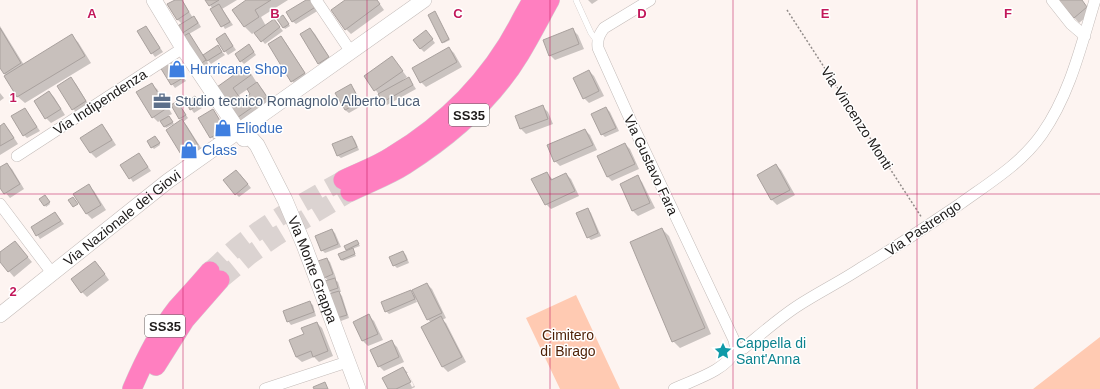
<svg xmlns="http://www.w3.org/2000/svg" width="1100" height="389" viewBox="0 0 1100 389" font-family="Arial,sans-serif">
  <rect width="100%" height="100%" fill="#fdf4f1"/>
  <!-- green -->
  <path fill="#ffcab2" d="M576,295l44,94h-60l-34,-71z
    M1100,337v52h-67z"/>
  <!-- shadow -->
  <path fill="#0003" fill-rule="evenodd" d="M174,0h8l11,18 4,2 4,7 -12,7 14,22 15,-9 7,8 -14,9 -5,-6 2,6 -5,3 -22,-33 1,-10 -4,-4 -9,-15 6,-4z
    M207,0h30l-15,9 11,16 -8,4z
    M248,0h40l-27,17 5,9 8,-6 9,11 -18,13 -10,-12 -3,2 -7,-7 -12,-17z
    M308,0l11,10 -23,14 -4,-3z
    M347,0h30l7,10 -33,24 -5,-5z
    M588,0h10l-6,4z
    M1059,0h22l10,13 -12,10z
    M436,14l14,26 -6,3 -1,-1z
    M284,17l6,9 -5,3 -7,-10z
    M0,26l24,39 47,-29 7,6 13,21 -66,40 -7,-6 -18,-31z
    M146,27l17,25 -8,5 -3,-4z
    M310,29l5,5 18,29 -9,5 -5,-5z
    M573,30l5,5 6,14 -29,11 -5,-5z
    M225,34l11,16 -8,5 -3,-4z
    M429,35l6,8 -11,9 -4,-4z
    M281,37l5,6 23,36 -12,7 -5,-5z
    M449,48l5,5 8,14 -36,20 -5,-5z
    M252,49l4,6 -12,9 -3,-3z
    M392,57l15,20 -4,3v1l6,-3 7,11 -29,16 -22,-29z
    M172,61l14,20 -11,7 -3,-4z
    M245,68l7,7 5,8h-1l7,7 10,15 -31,22 -24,-31zM248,89l4,6 -9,6 -4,-6z
    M589,71l5,5 10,20 -15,7 -5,-5z
    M71,79l5,5 14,23 -12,7 -5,-5z
    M151,84l6,5 15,25 -4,2 6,8 -8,4 -5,-8 -3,2 -5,-5z
    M351,86l3,3 9,16 -14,8 -4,-3z
    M49,92l5,5 11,18 -14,8 -5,-5z
    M0,93l4,5 -4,3z
    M195,97l7,11 -8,5 -7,-10z
    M177,102l11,16 -5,4 4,4 16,25 -15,9 -5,-5v-35l-3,-2z
    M543,107l5,5 5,12 -27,10 -5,-5 -5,-12z
    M606,108l4,4 9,19 -14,6 -3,-3z
    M25,109l15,22 -13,7 -3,-3z
    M216,114l11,18 -12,8 -4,-3z
    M4,124l5,6 9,14 -18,11v-28z
    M102,125l5,6 9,14 -20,13 -5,-5z
    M585,130l5,5 7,15 -37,16 -5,-5z
    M352,137l3,3 4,10 -18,8 -4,-3z
    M157,139l3,6 -6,4 -2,-2z
    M625,144l5,5 9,20 -27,12 -5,-5z
    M139,154l12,17 -18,11 -11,-17z
    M7,164l5,5 12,20 -14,9 -10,-12v-18z
    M776,165l5,5 14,25 -18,10 -5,-5 -14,-25z
    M547,173l6,7 13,-6 5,5 8,17 -28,13 -5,-5z
    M240,174l11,14 -12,9 -3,-3z
    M637,177l5,5 13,26 -17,8 -5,-5 -12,-27z
    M89,186l5,5 12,19 -14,9 -5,-5 -12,-20z
    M46,198l4,6 -4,3 -1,-2z
    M588,209l3,4 10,23 -10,4 -3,-3z
    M55,213l9,11 -24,15 -8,-12z
    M662,229l7,7 42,98 -31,14 -7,-7z
    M332,230l3,3 6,14 -16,6 -3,-3z
    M357,241l3,5 -8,3 4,7 -13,5 -2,-2 7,-8 -2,-1z
    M15,242l17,20 -18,15 -14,-16v-7z
    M403,252l3,3 3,8 -12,5 -3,-3z
    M327,259l3,3 6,16 -2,1 4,3 3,10h-2l3,4 7,22 -8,3 -3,-4 -5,-23 -4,-3 -1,-10 -3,-4z
    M100,267l9,13 -22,17 -5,-5z
    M427,284l5,5 14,29 -4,2 4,3 20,39 -18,10 -5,-5 -21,-40 9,-4 -3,-4 -11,-22h-2l2,5 -28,12 -3,-3 24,-20 6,6z
    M309,302l4,3 3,11 -25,9 -3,-4z
    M369,316l5,5 9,19 -15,6 -5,-5 -9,-19z
    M317,323l5,5 11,28 -14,6 -5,-5 -12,5 -6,-5 9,-22z
    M391,341l6,6 7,15 -20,9 -5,-5z
    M403,368l5,5 7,14 -4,2h-22zM405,373h3l6,13 -2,1z"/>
  <!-- building -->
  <path fill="#c8c0bc" stroke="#a9a19e" d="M175,0h7l7,12 -12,8 -10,-16z
    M205,0h14l-10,6z
    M246,0h25l-16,10 4,7 -15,10 -12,-17z
    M306,0h7l4,6 -25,16 -6,-10z
    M345,0h32l3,4 -35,26 -14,-20z
    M1058,0h24l5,7 -13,11z
    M219,4l11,18 -9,5 -11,-18z
    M435,11l14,28 -7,4 -14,-28z
    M283,15l6,9 -6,4 -6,-9z
    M194,16l4,7 -17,11 -5,-7z
    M274,19l6,8 -19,15 -7,-9z
    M146,26l14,22 -9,6 -14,-23z
    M0,28l21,35 -17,11 -4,-6z
    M310,28l19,29 -11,7 -18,-30z
    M573,28l6,16 -30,12 -6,-16z
    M426,30l7,9 -13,10 -7,-9z
    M189,33l17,27 -7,5 -17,-28z
    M225,33l8,13 -9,6 -8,-13z
    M72,34l13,22 -68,41 -13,-21z
    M281,36l24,37 -14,9 -23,-38z
    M249,44l5,8 -14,10 -5,-8z
    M218,45l4,7 -15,9 -4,-6z
    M449,47l8,15 -37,21 -8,-15z
    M392,56l11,15 -29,20 -10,-15z
    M172,59l11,19 -12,7 -11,-18z
    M245,67l6,8 -18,13 9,13 8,-7 -3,-5 10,-7 10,15 -33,23 -17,-33z
    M589,70l10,21 -16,8 -10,-21z
    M71,77l15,24 -14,9 -15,-24z
    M409,77l4,8 -30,17 -5,-8z
    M152,83l15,25 -15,10 -16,-26z
    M351,84l9,18 -15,8 -10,-17z
    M49,91l12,18 -16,10 -11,-18z
    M195,96l5,8 -10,6 -4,-8z
    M177,101l9,14 -7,4 -8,-14z
    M543,105l5,14 -28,10 -5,-13z
    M606,107l10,21 -15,7 -10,-21z
    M25,108l12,19 -14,9 -12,-20z
    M213,109l12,20 -15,9 -12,-20z
    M169,116l4,6 -9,5 -4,-6z
    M182,119l16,26 -16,11 -16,-26z
    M4,123l10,15 -14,8v-20z
    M102,124l10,16 -22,13 -10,-15z
    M585,129l8,16 -39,17 -7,-17z
    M155,136l5,7 -9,5 -4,-7z
    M352,136l5,11 -20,9 -5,-12z
    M625,143l10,21 -28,13 -10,-21z
    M139,153l9,14 -19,12 -9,-14z
    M7,163l13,21 -16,10 -4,-6v-21z
    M776,164l14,26 -19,10 -14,-25z
    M236,170l12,14 -13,11 -12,-15z
    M547,172l4,8 15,-7 9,18 -30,14 -14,-26z
    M638,175l12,28 -18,8 -12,-27z
    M89,184l12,21 -15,9 -13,-20z
    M45,195l5,7 -6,4 -5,-7z
    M73,197l5,7 -5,3 -5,-7z
    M588,208l10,25 -11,5 -11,-25z
    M55,212l6,9 -25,15 -5,-9z
    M662,228l43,100 -33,14 -42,-100z
    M332,229l6,15 -17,7 -6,-15z
    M357,240l2,4 -13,6 -2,-4z
    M15,241l13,16 -20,15 -8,-10v-10z
    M353,248l2,6 -14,6 -3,-6z
    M403,251l4,9 -14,6 -4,-9z
    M327,258l6,16 -9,4 -6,-17z
    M95,261l10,13 -24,19 -10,-14z
    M335,278l3,10 -9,3 -4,-10z
    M427,283l15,30 -15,7 -15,-30z
    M411,290l4,9 -30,13 -4,-10z
    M339,291l8,24 -10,3 -8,-24z
    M310,301l4,11 -27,10 -4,-11z
    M369,314l9,20 -16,7 -9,-19z
    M441,316l21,41 -20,10 -21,-40z
    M317,322l11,29 -15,6 -2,-6 -15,6 -7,-17 15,-6 -3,-6z
    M392,340l7,17 -21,10 -8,-17z
    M403,367l8,15 -15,7h-8l-6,-11z
    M325,382l3,7h-14l-1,-2z"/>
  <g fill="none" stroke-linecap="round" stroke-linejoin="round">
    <!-- highway-tunnel -->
    <path stroke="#dbd3d1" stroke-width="19" stroke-dasharray="19 10" stroke-linecap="butt" d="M210,271c11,-9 21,-20 33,-29 31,-24 66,-43 100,-62
      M220,280l30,-25 27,-19 73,-44"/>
    <!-- lane casing -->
    <g stroke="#c3bbb8" stroke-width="6">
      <path id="lane" d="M576,0l15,33 6,8"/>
    </g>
    <!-- street casing -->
    <g stroke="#c3bbb8" stroke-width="12">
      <path id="street" d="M316,0l35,52
        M650,0l-46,28c-5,7 -7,11 -6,20l36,80 100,212 2,10
        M1052,0l19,24 14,12
        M17,156l166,-108
        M0,204l52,69
        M265,389l82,-27
        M674,389c21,-10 50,-17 62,-39l8,-2c17,-14 34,-29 52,-41 21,-14 44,-25 65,-39 34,-20 66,-42 99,-64 29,-21 61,-40 82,-70 28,-40 39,-88 53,-134"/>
    </g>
    <!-- secondary casing -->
    <g stroke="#c3bbb8" stroke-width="16">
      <g id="secondary">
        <path d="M154,0l29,48 61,91"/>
        <path id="s1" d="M238,131l9,3 10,11 28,55 19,45 54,144"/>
        <path id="s2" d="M0,315l168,-134 256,-181"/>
      </g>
    </g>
    <!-- highway casing -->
    <g stroke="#d2d1d1" stroke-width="20">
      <path id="highway" d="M343,180c16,-8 34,-14 49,-24 53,-32 98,-77 127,-132 4,-8 9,-16 13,-24
        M350,192c18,-9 38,-16 55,-27 44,-28 88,-66 115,-111 11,-18 20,-36 30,-54
        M156,366l29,-46 35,-40
        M132,389c12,-28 26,-57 45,-81 11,-12 22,-24 33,-37"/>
    </g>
    <!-- path -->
    <path stroke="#928c8a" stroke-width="1.5" stroke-dasharray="2 2" stroke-linecap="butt" d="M787,10l135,208"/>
    <!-- lane -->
    <use href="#lane" stroke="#fff" stroke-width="5.5"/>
    <!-- street -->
    <use href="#street" stroke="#fff" stroke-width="11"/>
    <!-- secondary -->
    <use href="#secondary" stroke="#fff" stroke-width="15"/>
    <!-- highway -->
    <use href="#highway" stroke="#ff7fc0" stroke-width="19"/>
  </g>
  <!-- grid -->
  <path fill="none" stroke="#c2185b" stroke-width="1" stroke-opacity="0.55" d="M183,0v389M367,0v389M550,0v389M733,0v389M917,0v389M0,194h1100"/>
  <!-- icons -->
  <defs>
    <g id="shop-bare" transform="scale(1.38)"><path d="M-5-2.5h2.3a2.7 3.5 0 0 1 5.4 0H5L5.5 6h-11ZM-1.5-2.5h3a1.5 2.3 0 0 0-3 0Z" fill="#3f7fe0" stroke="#fff" stroke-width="2.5" paint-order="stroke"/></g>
    <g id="office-bare" transform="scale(1.38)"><path d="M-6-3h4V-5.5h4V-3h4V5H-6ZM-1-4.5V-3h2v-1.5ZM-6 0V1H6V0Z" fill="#5c6f8a" stroke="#fff" stroke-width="2.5" paint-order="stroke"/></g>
    <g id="sight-bare" transform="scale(1.38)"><path d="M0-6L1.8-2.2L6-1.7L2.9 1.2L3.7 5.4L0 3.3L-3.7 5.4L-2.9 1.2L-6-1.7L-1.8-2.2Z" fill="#0f9aa8" stroke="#fff" stroke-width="2.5" paint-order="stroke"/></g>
  </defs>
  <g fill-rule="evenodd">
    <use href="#shop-bare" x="177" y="69"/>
    <use href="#office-bare" x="162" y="101"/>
    <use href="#shop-bare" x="223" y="128"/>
    <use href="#shop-bare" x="189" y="150"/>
    <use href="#sight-bare" x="723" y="351"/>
  </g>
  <g text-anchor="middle" stroke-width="3" stroke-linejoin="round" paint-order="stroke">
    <!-- shield labels -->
    <g fill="#fff" stroke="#615f5e" stroke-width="1">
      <rect x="449" y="104" width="40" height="22" rx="3"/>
      <rect x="145" y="315" width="40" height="22" rx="3"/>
    </g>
    <g font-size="13" font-weight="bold" fill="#1d1a19">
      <text x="469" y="120">SS35</text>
      <text x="165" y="331">SS35</text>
    </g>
    <!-- shop labels -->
    <g font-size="14" fill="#366cbe" stroke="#fff" text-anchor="start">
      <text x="190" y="74">Hurricane Shop</text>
      <text x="236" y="133">Eliodue</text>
      <text x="202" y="155">Class</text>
    </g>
    <!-- service labels -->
    <g font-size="14" fill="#4e5e75" stroke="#fff" text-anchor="start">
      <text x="175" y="106">Studio tecnico Romagnolo Alberto Luca</text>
    </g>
    <!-- street labels -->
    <g font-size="14" fill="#1d1a19" stroke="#fff">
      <text transform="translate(100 102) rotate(-33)" y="5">Via Indipendenza</text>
      <text transform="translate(857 118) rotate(57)" y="5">Via Vincenzo Monti</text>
      <text transform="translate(651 165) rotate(65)" y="5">Via Gustavo Fara</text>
      <text dy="5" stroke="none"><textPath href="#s2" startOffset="156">Via Nazionale dei Giovi</textPath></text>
      <text transform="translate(923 228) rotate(-34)" y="5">Via Pastrengo</text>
      <text dy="5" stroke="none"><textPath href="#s1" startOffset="161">Via Monte Grappa</textPath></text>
    </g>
    <!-- park labels -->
    <g font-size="14" fill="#4d1f04" stroke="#fff">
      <text x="568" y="340">Cimitero<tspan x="568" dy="16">di Birago</tspan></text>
    </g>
    <!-- culture labels -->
    <g font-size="14" fill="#0d838f" stroke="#fff" text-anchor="start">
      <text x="736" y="348">Cappella di<tspan x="736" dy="16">Sant'Anna</tspan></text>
    </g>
  </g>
  <g font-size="13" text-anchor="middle" font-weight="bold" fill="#c2185b" stroke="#fff" stroke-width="3" stroke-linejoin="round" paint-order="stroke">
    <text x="92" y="18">A</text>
    <text x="275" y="18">B</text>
    <text x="458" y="18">C</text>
    <text x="642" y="18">D</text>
    <text x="825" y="18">E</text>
    <text x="1008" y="18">F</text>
    <text x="13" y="102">1</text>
    <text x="13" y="296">2</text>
  </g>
</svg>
